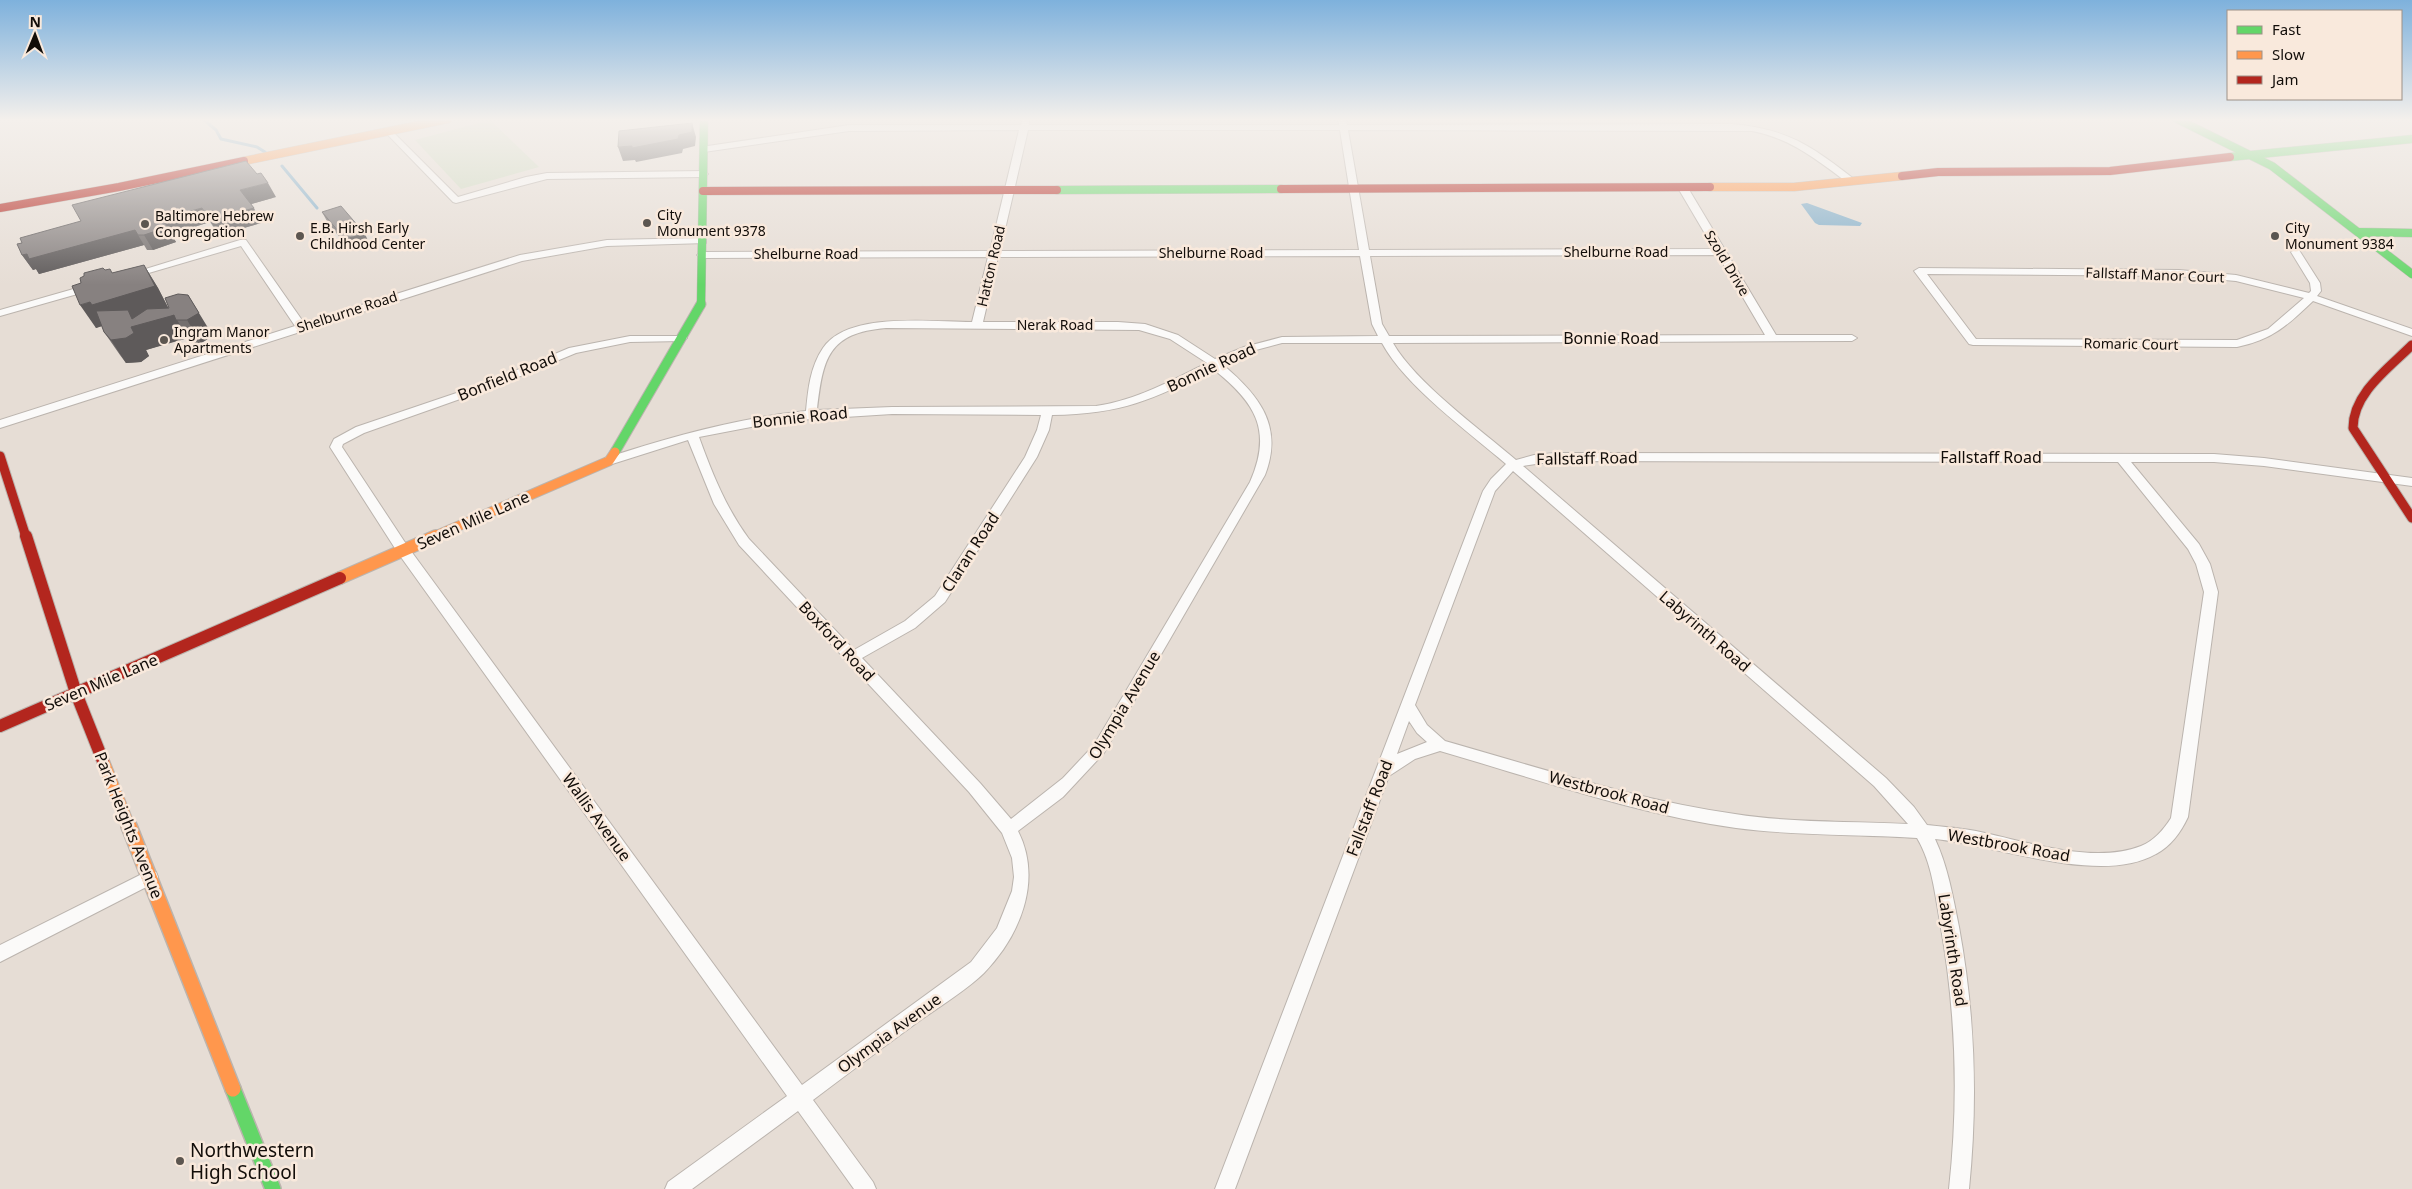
<svg xmlns="http://www.w3.org/2000/svg" width="2412" height="1189" viewBox="0 0 2412 1189" font-family="'Noto Sans',sans-serif">
  <rect width="100%" height="100%" fill="#e6ddd5"/>
  <!-- green -->
  <path fill="#ced9c0" d="M490,120l49,47 -78,22 -46,-49z"/>
  <!-- water -->
  <path fill="#80adc9" d="M1807,203l55,20 -2,3 -41,-1 -4,-2 -14,-19z"/>
  <g fill="none" stroke-linecap="round" stroke-linejoin="round">
    <!-- stream -->
    <path stroke="#80adc9" stroke-width="3" d="M203,119l13,11 5,9 36,8 8,5
      M282,166l35,42"/>
    <!-- street casing -->
    <g stroke="#bbb4ae" stroke-width="2">
      <path id="street" d="M1023,119h6v6h310l-1,-6h8l1,6 385,-1c56,5 79,22 122,55v4h-6c-31,-23 -58,-45 -96,-52l-404,-1 21,120 345,-1 -36,-61 5,-3 5,3 88,147h76l5,3 -5,3 -459,2c22,39 87,86 123,117l18,-5 22,-2 658,1 50,4 148,20v8l-148,-20 -50,-4h-83l68,82 11,20 8,28 -30,225c-7,15 -17,29 -32,37 -56,32 -159,-9 -221,-15 13,28 18,58 24,88 16,87 19,174 10,262h-20c10,-90 7,-178 -9,-267 -5,-28 -8,-59 -23,-84 -60,-4 -121,-2 -181,-10 -101,-14 -199,-49 -296,-77l-25,8 -26,17 -154,413h-20l268,-698 8,-12 15,-15c-37,-32 -101,-78 -124,-121h-100l-30,8 -30,13c37,31 62,62 43,111l-161,278 -41,44 -45,34c25,49 2,105 -34,142 -18,18 -52,38 -73,54 -33,24 -65,48 -98,73l60,82 3,7h-22l-56,-78 -106,78h-27l3,-7 119,-86 -389,-543 -68,-106 4,-8 22,-12 130,-44 83,-35 61,-12h56l1,2 -5,3 -52,1 -54,11 -82,34 -130,46 -21,11 -1,3 66,100 394,538 169,-123 26,-34 15,-37 2,-14 -2,-19 -10,-25 -33,-41 -230,-247 -25,-41 -26,-64 -79,25 -6,-4 2,-3c66,-21 131,-40 201,-47 2,-21 4,-44 17,-63 25,-37 109,-26 149,-26l16,-65 -286,1 -5,-3 5,-3 288,-1 29,-121 -170,1 -145,21 -4,-3 1,-2 148,-22h172zM1028,130h312l19,120 -359,1zM1718,255l47,80 -376,1 -7,-12 -12,-68zM1360,256l12,68 6,12 -96,1 -38,10 -29,12 -37,-24 -33,-11 -27,-2h-135l15,-65zM886,328l253,2 31,9 37,24c-37,18 -70,37 -111,43l-204,1 -75,3c6,-52 11,-77 69,-82zM1213,369c42,33 60,61 37,113l-156,263 -31,33 -52,41 -31,-36 -118,-125 53,-30 30,-26 92,-145 12,-27 3,-15c70,-1 100,-15 161,-46zM892,414l149,1 -4,15 -12,27 -90,139 -30,25 -51,29 -105,-111c-23,-31 -37,-66 -50,-102l83,-16zM1556,461l562,1 70,87 8,15 8,28 -33,226c-7,11 -17,23 -30,28 -48,19 -116,-5 -165,-15 -16,-3 -33,-4 -49,-6l-13,-18 -28,-29 -363,-312zM1513,471l361,315 34,38c-57,-3 -116,-1 -173,-10 -99,-14 -194,-46 -290,-73l-18,-16 -12,-20 80,-214zM1409,721l8,12 10,9 -30,12z
        M390,129l68,68 68,-20 21,-4 156,-2 5,3 -5,3 -156,2 -91,24 -3,-1 -66,-68v-4z
        M703,238l3,1v4l-99,3 -85,15 -522,167v-8l295,-94 -54,-80 -106,31h-8l-1,-2 114,-35h6l58,83 216,-68 87,-15z
        M2296,249l3,1 21,33 1,8 -4,5 95,33v7l-99,-35c-25,24 -41,39 -76,46l-264,-2 -4,-1 -55,-73 5,-3 260,2 57,5 73,18 2,-2 -1,-8 -19,-31zM1927,274l252,2 57,5 68,17 -36,31 -31,11 -261,-1z
        M91,284l4,1v4l-95,27v-6z
        M150,870l6,2 2,5 -2,5 -156,80v-17z"/>
    </g>
    <!-- fast-far2 casing -->
    <g stroke="#bbb4ae" stroke-width="9">
      <path id="fast-far2" d="M2177,119l95,47 140,108
        M2230,157l182,-18
        M1057,190l224,-1
        M2359,232l53,1
        M701,305l3,-186"/>
    </g>
    <!-- fast-far1 casing -->
    <g stroke="#bbb4ae" stroke-width="11">
      <path id="fast-far1" d="M615,452l86,-148"/>
    </g>
    <!-- fast casing -->
    <g stroke="#bbb4ae" stroke-width="18">
      <path id="fast" d="M233,1089l40,100"/>
    </g>
    <!-- slow-far3 casing -->
    <g stroke="#bbb4ae" stroke-width="9">
      <path id="slow-far3" d="M244,161l204,-42
        M1710,187h84l108,-11"/>
    </g>
    <!-- slow-far2 casing -->
    <g stroke="#bbb4ae" stroke-width="11">
      <path id="slow-far2" d="M433,537l176,-76 6,-9"/>
    </g>
    <!-- slow-far1 casing -->
    <g stroke="#bbb4ae" stroke-width="14">
      <path id="slow-far1" d="M340,578l96,-42
        M103,761l26,66"/>
    </g>
    <!-- slow casing -->
    <g stroke="#bbb4ae" stroke-width="18">
      <path id="slow" d="M129,826l104,263"/>
    </g>
    <!-- jam-far2 casing -->
    <g stroke="#bbb4ae" stroke-width="9">
      <path id="jam-far2" d="M1902,176l36,-4 172,-1 120,-14
        M1281,189l429,-2
        M703,191l354,-1
        M0,208l119,-21 125,-26"/>
    </g>
    <!-- jam-far1 casing -->
    <g stroke="#bbb4ae" stroke-width="11">
      <path id="jam-far1" d="M2412,345c-23,23 -59,48 -59,83l59,90
        M0,456l26,81"/>
    </g>
    <!-- jam casing -->
    <g stroke="#bbb4ae" stroke-width="14">
      <path id="jam" d="M26,536l50,157 27,68
        M0,726l340,-148"/>
    </g>
    <!-- street -->
    <use href="#street" fill="#fbfaf9" fill-rule="evenodd"/>
    <!-- fast-far2 -->
    <use href="#fast-far2" stroke="#63d668" stroke-width="8"/>
    <!-- fast-far1 -->
    <use href="#fast-far1" stroke="#63d668" stroke-width="9"/>
    <!-- fast -->
    <use href="#fast" stroke="#63d668" stroke-width="15"/>
    <!-- slow-far3 -->
    <use href="#slow-far3" stroke="#ff974d" stroke-width="8"/>
    <!-- slow-far2 -->
    <use href="#slow-far2" stroke="#ff974d" stroke-width="9"/>
    <!-- slow-far1 -->
    <use href="#slow-far1" stroke="#ff974d" stroke-width="12"/>
    <!-- slow -->
    <use href="#slow" stroke="#ff974d" stroke-width="15"/>
    <!-- jam-far2 -->
    <use href="#jam-far2" stroke="#b3261e" stroke-width="8"/>
    <!-- jam-far1 -->
    <use href="#jam-far1" stroke="#b3261e" stroke-width="9"/>
    <!-- jam -->
    <use href="#jam" stroke="#b3261e" stroke-width="12"/>
  </g>
  <!-- wall -->
  <path fill="#746f6e" d="M276,197l-25,7 10,19 -42,12 -9,-13 -29,9 2,3 -10,3 3,5 -23,8h-6l-3,-5 -105,29 -3,-5 -3,1 -11,-15 -5,-11z
    M322,212l48,33 -19,6 -23,-28z
    M144,265l14,23 10,20 45,28 -12,7h-10l-3,-5h-3l-39,12 3,6 -8,6 -15,1 -6,-8 -16,-23 -2,-6 -6,2 -15,-45 3,-7 21,-6 7,3z"/>
  <!-- shaded-wall -->
  <path fill="#5e5a5a" d="M692,123l4,14 -1,9 -12,3 -1,4 -46,9 -1,-2 -12,1 -5,-14 61,-12z
    M268,183l8,14 -28,8 -8,-15z
    M202,208l8,14 -29,9 2,3 -10,3 3,5 -23,8 -9,-15 28,-19z
    M254,208l7,15 -42,12 -9,-15z
    M135,230l9,15 -105,29 -3,-5 -3,1 -11,-15z
    M365,234l5,11 -19,6 -6,-12z
    M144,265l14,23 11,21 5,6 14,23 -42,12 3,6 -8,6 -15,1 -15,-23 -6,-15 -9,3 -16,-23 44,-13z
    M188,295l25,41 -12,7 -14,-23z"/>
  <!-- building -->
  <path fill="#878180" stroke="#5e5a5a" d="M692,123v9l-13,3 -1,4 -46,9v-2l-14,1 1,-16z
    M246,161l11,13 4,-1 7,10 -28,7 14,18 -44,12 -8,-12 -30,8 3,3 -11,3 4,5 -24,8h-6l-3,-5 -106,29 -2,-5 -5,1 -5,-11 5,-1 -2,-5 61,-17 -9,-16z
    M341,206l24,28 -20,5 -23,-27z
    M144,265l11,21 -63,19 -2,-3 -10,3 -8,-19 9,-3 -1,-5 4,-2v-3l19,-5 2,2 5,-1 2,4z
    M178,294l10,1 11,18 -12,7h-11l-2,-5 -3,1 -40,11 3,6 -8,5 -15,2 -7,-8 -8,-21 32,-1 4,9 15,-10 22,-1 -4,-10z"/>
  <!-- sky -->
  <linearGradient id="sky" x2="0" y2="1"><stop stop-color="#7eb1dc"/><stop offset="0.42" stop-color="#f4f0ec"/><stop offset="1" stop-color="#f4f0ec" stop-opacity="0"/></linearGradient>
  <rect width="2412" height="285" fill="url(#sky)"/>
  <!-- markers -->
  <g fill="#5c5650" stroke="#f9e9dc" stroke-width="2">
    <circle cx="647" cy="223" r="5"/>
    <circle cx="145" cy="224" r="5"/>
    <circle cx="300" cy="236" r="5"/>
    <circle cx="2275" cy="236" r="5"/>
    <circle cx="164" cy="340" r="5"/>
    <circle cx="180" cy="1161" r="5"/>
  </g>
  <g text-anchor="middle" stroke-width="5" stroke-linejoin="round" paint-order="stroke">
    <!-- far-poi labels -->
    <g font-size="14" fill="#120d09" stroke="#f9e9dc" text-anchor="start">
      <text x="657" y="220">City<tspan x="657" dy="16">Monument 9378</tspan></text>
      <text x="155" y="221">Baltimore Hebrew<tspan x="155" dy="16">Congregation</tspan></text>
      <text x="310" y="233">E.B. Hirsh Early<tspan x="310" dy="16">Childhood Center</tspan></text>
      <text x="2285" y="233">City<tspan x="2285" dy="16">Monument 9384</tspan></text>
      <text x="174" y="337">Ingram Manor<tspan x="174" dy="16">Apartments</tspan></text>
    </g>
    <!-- far-street labels -->
    <g font-size="14" fill="#120d09" stroke="#f9e9dc">
      <text x="1616" y="257">Shelburne Road</text>
      <text x="1211" y="258">Shelburne Road</text>
      <text x="806" y="259">Shelburne Road</text>
      <text transform="translate(1727 263) rotate(59)" y="5">Szold Drive</text>
      <text transform="translate(991 266) rotate(-77)" y="5">Hatton Road</text>
      <text transform="translate(2155 275) rotate(2)" y="5">Fallstaff Manor Court</text>
      <text transform="translate(347 312) rotate(-18)" y="5">Shelburne Road</text>
      <text x="1055" y="330">Nerak Road</text>
      <text transform="translate(2131 344) rotate(1)" y="5">Romaric Court</text>
    </g>
    <!-- street labels -->
    <g font-size="16" fill="#120d09" stroke="#f9e9dc">
      <text x="1611" y="344">Bonnie Road</text>
      <text transform="translate(1211 367) rotate(-25)" y="6">Bonnie Road</text>
      <text transform="translate(507 376) rotate(-22)" y="6">Bonfield Road</text>
      <text transform="translate(800 417) rotate(-6)" y="6">Bonnie Road</text>
      <text x="1991" y="463">Fallstaff Road</text>
      <text transform="translate(1587 458) rotate(-1)" y="6">Fallstaff Road</text>
      <text transform="translate(473 520) rotate(-24)" y="6">Seven Mile Lane</text>
      <text transform="translate(970 552) rotate(-57)" y="6">Claran Road</text>
      <text transform="translate(1705 631) rotate(41)" y="6">Labyrinth Road</text>
      <text transform="translate(837 641) rotate(47)" y="6">Boxford Road</text>
      <text transform="translate(101 682) rotate(-23)" y="6">Seven Mile Lane</text>
      <text transform="translate(1124 705) rotate(-59)" y="6">Olympia Avenue</text>
      <text transform="translate(1609 792) rotate(15)" y="6">Westbrook Road</text>
      <text transform="translate(1369 808) rotate(-69)" y="6">Fallstaff Road</text>
      <text transform="translate(597 817) rotate(54)" y="6">Wallis Avenue</text>
      <text transform="translate(129 825) rotate(68)" y="6">Park Heights Avenue</text>
      <text transform="translate(2009 845) rotate(10)" y="6">Westbrook Road</text>
      <text transform="translate(1953 950) rotate(81)" y="6">Labyrinth Road</text>
      <text transform="translate(889 1033) rotate(-36)" y="6">Olympia Avenue</text>
    </g>
    <!-- near-poi labels -->
    <g font-size="19" fill="#120d09" stroke="#f9e9dc" text-anchor="start">
      <text x="190" y="1157">Northwestern<tspan x="190" dy="22">High School</tspan></text>
    </g>
  </g>
  <!-- legend -->
  <rect x="2227" y="10" width="175" height="90" fill="#f9e9dc" stroke="#9d9188"/>
  <rect x="2237" y="26" width="25" height="8" fill="#63d668" stroke="#9d9188"/>
  <text x="2272" y="35" font-size="15" fill="#120d09">Fast</text>
  <rect x="2237" y="51" width="25" height="8" fill="#ff974d" stroke="#9d9188"/>
  <text x="2272" y="60" font-size="15" fill="#120d09">Slow</text>
  <rect x="2237" y="76" width="25" height="8" fill="#b3261e" stroke="#9d9188"/>
  <text x="2272" y="85" font-size="15" fill="#120d09">Jam</text>
  <!-- north arrow -->
  <g transform="translate(35 35) rotate(1)" stroke="#f9e9dc" stroke-width="4" paint-order="stroke">
  <path d="M0-4L9 19L0 12L-9 19Z" fill="#120d09"/>
  <text y="-8" font-size="14" font-weight="bold" text-anchor="middle" fill="#120d09">N</text>
  </g>
</svg>
